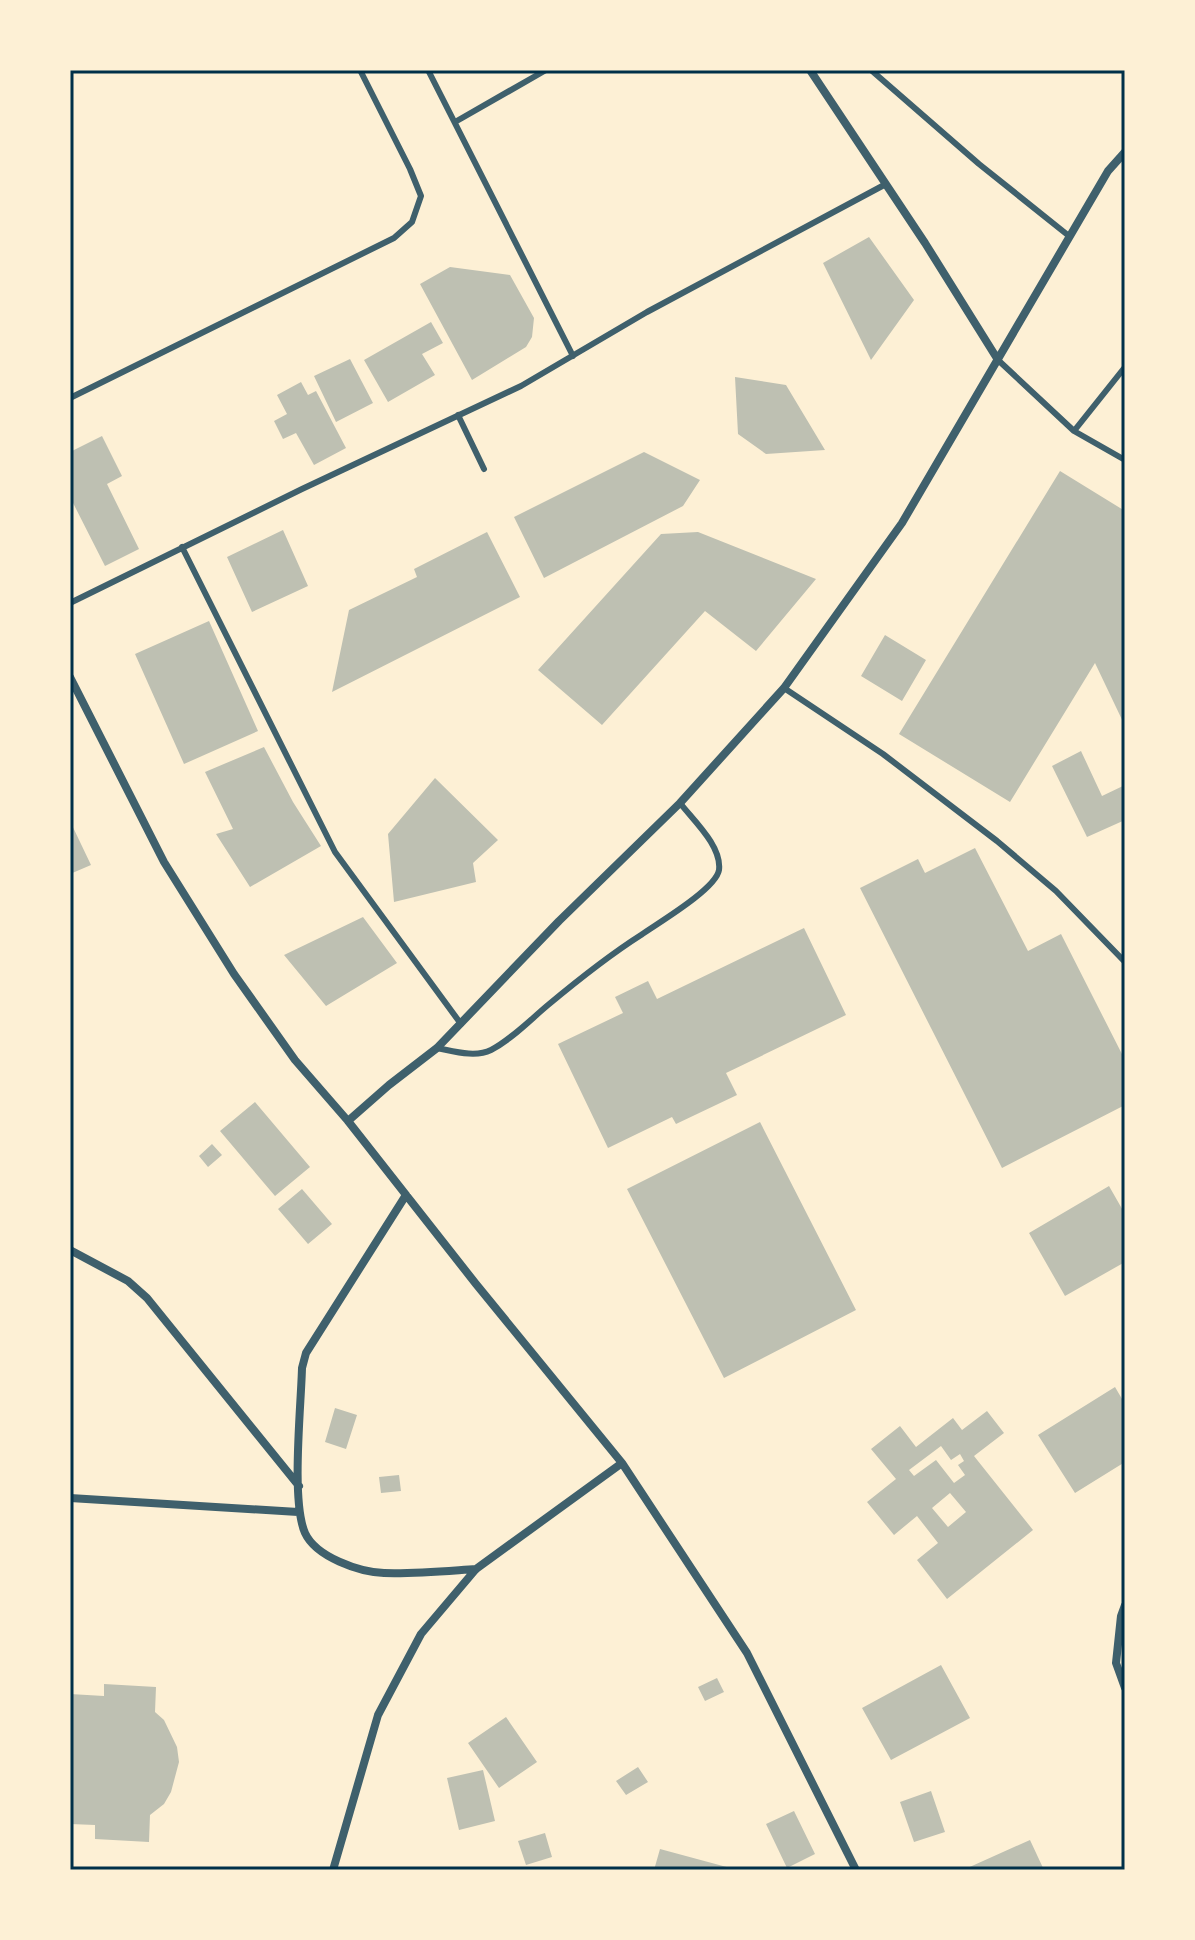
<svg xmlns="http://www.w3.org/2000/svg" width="1195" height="1940" viewBox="0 0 1195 1940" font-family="Overpass,sans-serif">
  <rect width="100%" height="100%" fill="#fdf0d5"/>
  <!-- building -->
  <path fill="#bec0b2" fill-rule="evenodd" d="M869,237l45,63 -43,60 -48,-97z
    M450,267l60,8 24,43 -2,19 -6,10 -54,33 -52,-96z
    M431,322l12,21 -21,11 13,21 -47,27 -24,-42z
    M350,359l23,44 -37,19 -22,-46z
    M735,377l51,8 39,65 -59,4 -28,-20z
    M301,382l7,13 8,-4 30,57 -32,17 -18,-32 -13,6 -9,-18 13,-7 -10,-19z
    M102,436l20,40 -15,8 32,65 -34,17 -35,-69v-45z
    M644,452l56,28 -17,26 -139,72 -30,-61z
    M1060,471l65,40v215l-30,-63 -85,139 -111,-68z
    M283,530l25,56 -56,26 -25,-55z
    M487,532l33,65 -188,95 17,-82 68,-33 -3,-8z
    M698,532l118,47 -60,72 -51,-40 -103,114 -64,-55 123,-136z
    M209,621l49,110 -74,33 -49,-110z
    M885,635l41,25 -24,41 -41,-25z
    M264,747l29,55 28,44 -71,41 -34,-53 17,-5 -28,-57z
    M1081,751l21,45 23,-11v35l-38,17 -35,-71z
    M435,778l63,62 -25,23 3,19 -82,20 -6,-68z
    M70,821l21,44 -21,9z
    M975,848l53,103 33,-17 64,126v45l-123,63 -142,-280 58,-29 7,14z
    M363,917l34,46 -71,43 -42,-51z
    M804,928l42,87 -120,58 11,22 -61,29 -4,-7 -64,31 -50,-104 65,-31 -8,-16 33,-16 9,18z
    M255,1102l55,65 -35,29 -55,-65z
    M760,1122l96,188 -132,68 -97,-189z
    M212,1144l10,11 -14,12 -9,-11z
    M1109,1186l16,28v48l-60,34 -36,-63z
    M302,1189l30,35 -24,20 -30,-35z
    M1115,1387l10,17v58l-50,31 -37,-58z
    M335,1408l22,7 -11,34 -21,-7z
    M987,1411l17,22 -30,23 59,74 -86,69 -30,-39 21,-17 -21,-27 -23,19 -27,-33 29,-23 -25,-30 29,-23 16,21 37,-29 9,12zM941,1446l10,14 9,-6 4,7 -6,4 7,10 -11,8 -18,-23 -22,16 -5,-6zM950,1493l16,19 -18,15 -16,-19z
    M399,1475l2,16 -20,2 -2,-16z
    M941,1665l29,53 -79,42 -29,-52z
    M717,1678l7,14 -19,9 -7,-14z
    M104,1684l52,3 -1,25 9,8 13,27 2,15 -8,30 -7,12 -14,11 -1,27 -54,-3v-14l-25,-1v-130l34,2z
    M506,1717l31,45 -38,26 -31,-45z
    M638,1767l10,15 -22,13 -10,-14z
    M483,1770l12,51 -36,9 -12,-52z
    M931,1791l14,41 -31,10 -14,-40z
    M794,1811l21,43 -28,14 -21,-44z
    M545,1833l7,24 -26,8 -8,-24z
    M1030,1840l14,30h-81z
    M660,1849l74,20v1h-80z"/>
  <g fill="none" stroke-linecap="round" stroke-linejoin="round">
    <!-- service -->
    <path stroke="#3f606c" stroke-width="6" d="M428,70l145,286
      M871,70l108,94 90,72
      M455,122l91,-52
      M998,360l76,71 51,29
      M70,398l324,-160 18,-16 9,-26 -11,-27 -50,-99
      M458,415l26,54
      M1074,431l51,-64
      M182,547l153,305 126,172
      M70,603l232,-114 219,-103 126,-74 239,-128
      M784,688l99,66 114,87 59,50 69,71
      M437,1048c16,3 38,10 54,2 21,-11 39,-30 57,-45 30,-25 60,-49 93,-70 17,-12 75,-46 78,-65 3,-24 -26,-50 -39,-67"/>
    <!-- minor -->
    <path stroke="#3f606c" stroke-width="8" d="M810,70l115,173 73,117
      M70,677l94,185 70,112 61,86 53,61 128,163 146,179 125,190 109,217
      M348,1121l41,-36 48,-37 122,-127 121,-118 104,-115 118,-165 206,-352 17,-19
      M406,1195l-100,158 -4,15c-1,39 -11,133 3,165 11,24 54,39 79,40 31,1 62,-2 92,-4
      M70,1250l58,31 19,17 152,188
      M70,1498l228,14
      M1125,1605l-4,11 -5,47 9,25
      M333,1870l45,-155 43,-81 55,-65 146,-106"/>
  </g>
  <!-- border -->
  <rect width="1195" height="1940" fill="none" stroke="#fdf0d5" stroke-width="144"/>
  <rect x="72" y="72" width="1051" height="1796" fill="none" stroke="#003049" stroke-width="3"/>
</svg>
